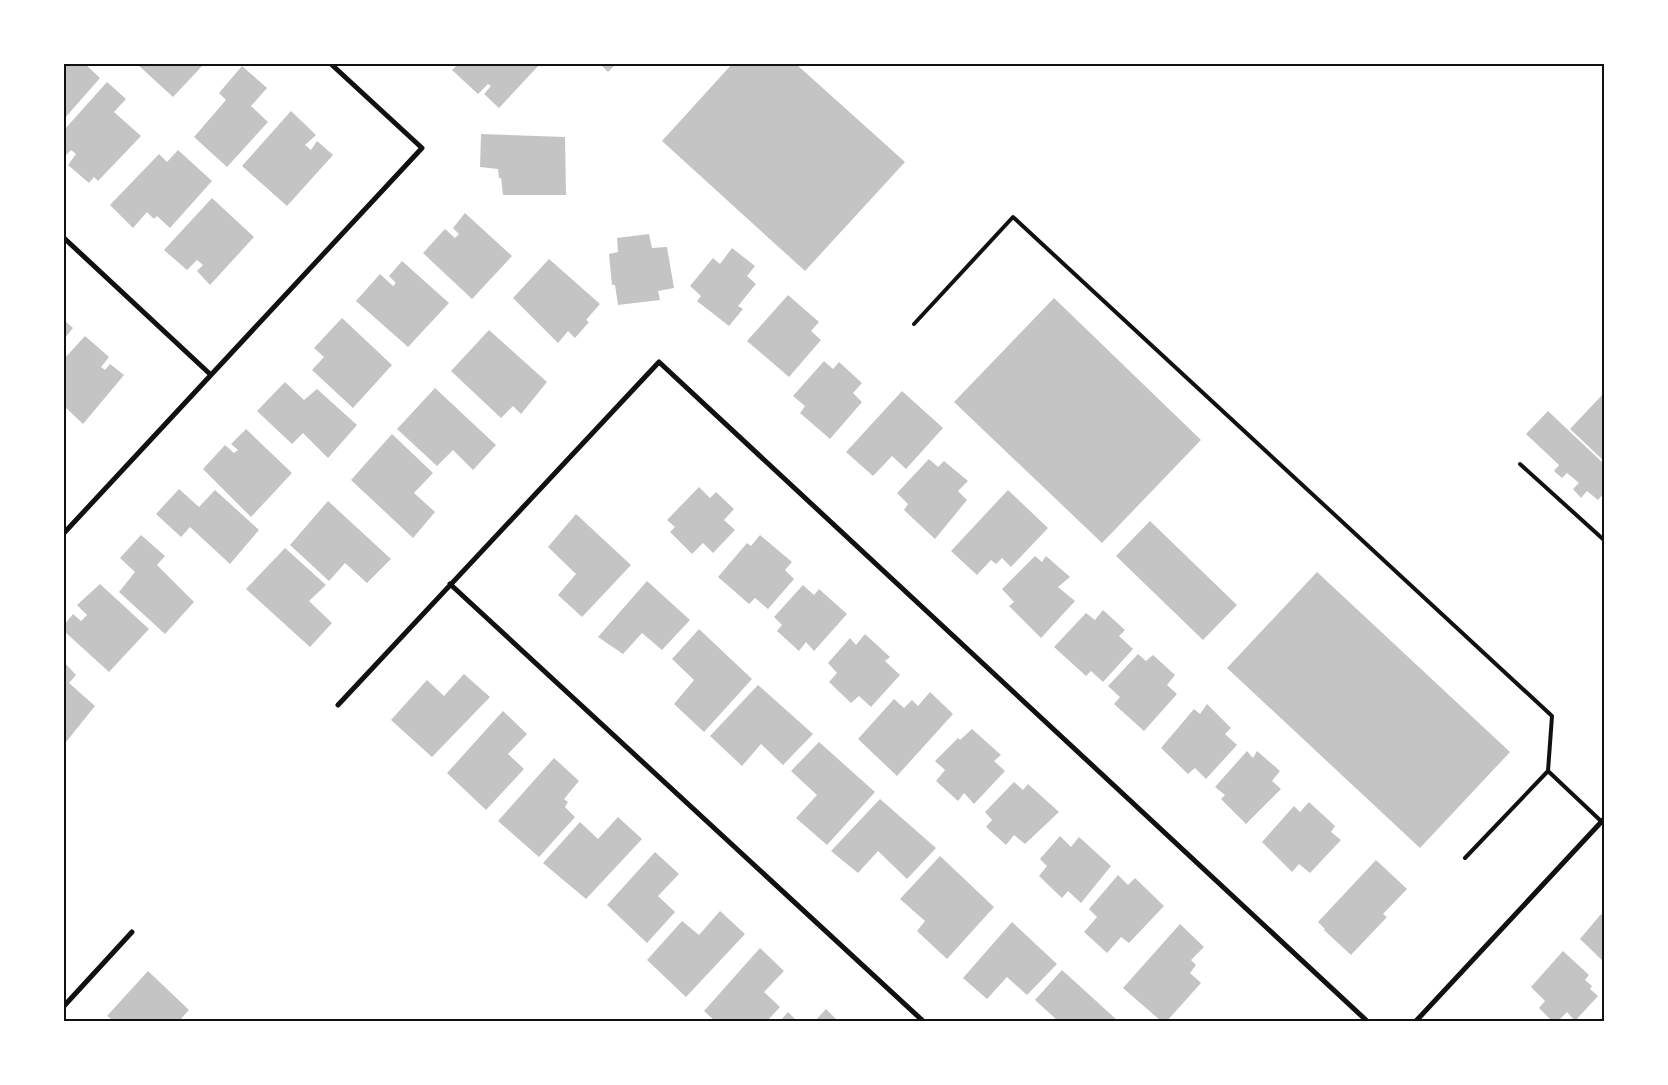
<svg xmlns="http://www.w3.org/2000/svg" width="1668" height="1085" viewBox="0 0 1668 1085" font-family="'Fira Sans Condensed',sans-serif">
  <rect width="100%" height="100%" fill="#fff"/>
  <!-- building -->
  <path fill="#c4c4c4" d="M64,64h21l15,14 -36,41z
    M137,64h67l-31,33z
    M458,64h82l-41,44 -15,-14 7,-8 -3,-2 -10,10 -26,-24z
    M600,64h16l-8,8z
    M732,64h64l109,98 -100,109 -143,-130z
    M242,66l25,22 -16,18 17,16 -41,45 -33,-30 32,-37 -7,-7z
    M107,82l19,17 -12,13 27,24 -43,45 -4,-4 -5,6 -21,-18 8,-11 -5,-4 -7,7v-27z
    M291,111l25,24 -11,10 6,5 6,-9 16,14 -46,51 -45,-40z
    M481,134l84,3 1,58h-63l-2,-17h-2l-1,-9 -18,-2z
    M178,150l34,31 -42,47 -13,-12 -3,3 -7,-7 -14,16 -23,-23 49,-51 8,8z
    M212,198l42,39 -44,48 -13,-14 6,-6 -6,-5 -10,10 -23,-20z
    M465,213l47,43 -40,43 -49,-46 22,-24 10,9 4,-4 -6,-6z
    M649,234l3,14 15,-1 7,41 -16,3 2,9 -42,5 -3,-20h-3l-3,-31 9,-2 -1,-14z
    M732,248l23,18 -8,10 9,8 -18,22 5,3 -14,17 -32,-25 4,-5 -11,-10 23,-28 7,6z
    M549,259l51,45 -14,16 3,2 -14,16 -7,-7 -10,12 -45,-45z
    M402,261l47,42 -41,44 -52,-46 24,-27 13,12 3,-3 -7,-7z
    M788,295l31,27 -8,9 10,9 -32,37 -42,-36z
    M1054,298l147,142 -99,103 -148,-141z
    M342,318l50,47 -39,43 -41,-38 12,-13 -10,-9z
    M64,320l9,8 -9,11z
    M489,330l58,52 -26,32 -8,-8 -12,12 -50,-47z
    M85,336l24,21 -8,10 4,3 5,-6 14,11 -41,49 -19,-18v-47z
    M824,361l9,8 6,-7 23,21 -9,10 9,9 -32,37 -30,-26 5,-7 -12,-10z
    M285,382l19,18 13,-11 40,36 -29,33 -25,-25 -11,11 -35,-33z
    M435,388l61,57 -23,25 -20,-20 -16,16 -40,-37z
    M902,391l41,37 -37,41 -14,-13 -19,20 -27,-24z
    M1604,393v68l-34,-32z
    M1548,411l56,53v29l-6,7 -11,-9 -6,7 -8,-9 6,-6 -12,-10 -5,5 -8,-7 5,-6 -33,-31z
    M246,429l46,44 -41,44 -48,-48 22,-24 9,8 4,-3 -7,-6z
    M392,434l41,39 -19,20 21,19 -22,26 -62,-58z
    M929,459l9,8 6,-6 24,20 -10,10 9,9 -32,39 -31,-29 4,-6 -11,-11z
    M699,487l11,11 6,-6 18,17 -10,11 11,10 -22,23 -10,-10 -11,11 -22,-22 5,-5 -8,-7z
    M179,489l20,18 16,-17 44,40 -29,34 -40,-37 -9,10 -25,-23z
    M1008,490l40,38 -37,39 -9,-9 -6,6 -5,-4 -14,15 -26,-24z
    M328,501l63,58 -24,24 -22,-20 -16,18 -39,-36z
    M576,514l55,51 -49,52 -24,-22 18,-21 -28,-27z
    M1150,521l87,84 -34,35 -87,-84z
    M141,535l24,21 -8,9 37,37 -29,32 -46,-42 16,-20 -15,-14z
    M760,535l32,27 -7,8 9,9 -26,30 -13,-11 -6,6 -31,-27 29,-34 4,3z
    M285,548l41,37 -17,16 23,22 -22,24 -64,-58z
    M1035,556l7,6 4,-6 24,21 -12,10 17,14 -34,37 -32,-32 5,-4 -12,-13z
    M1317,572l193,180 -90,96 -193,-180z
    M647,581l43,39 -28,30 -20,-17 -19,21 -25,-17z
    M100,584l49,45 -40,43 -45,-41v-6l9,-11 8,7 6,-6 -10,-10z
    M803,585l11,10 5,-6 28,25 -33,37 -8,-9 -7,9 -22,-20 5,-6 -8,-8z
    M1103,610l22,20 -6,6 14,13 -30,33 -12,-11 -5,5 -32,-29 32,-34 9,7z
    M699,629l53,50 -48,53 -30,-28 20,-24 -22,-21z
    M865,634l25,23 -5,4 15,14 -29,32 -12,-11 -8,7 -22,-21 8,-9 -9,-10 22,-25 6,7z
    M1138,654l8,7 7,-6 22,20 -8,10 10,9 -33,37 -30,-27 6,-7 -12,-11z
    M64,662l12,13 -7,8 26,23 -29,36 -2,-2z
    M464,674l26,23 -58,60 -41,-37 36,-40 17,16z
    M758,685l55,49 -30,31 -22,-21 -19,22 -32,-30z
    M930,692l23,22 -56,62 -39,-37 36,-40 10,9 8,-8 6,6z
    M1207,704l24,24 -6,6 12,11 -31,34 -11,-11 -7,6 -27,-26 33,-39 6,5z
    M503,711l24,23 -19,20 16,15 -38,41 -39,-37z
    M972,729l29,26 -7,6 11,10 -31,33 -10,-11 -6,8 -22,-20 9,-11 -10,-9 23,-23 2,2z
    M819,742l56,50 -48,53 -31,-27 21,-23 -26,-24z
    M1247,751l6,7 4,-7 23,20 -8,10 9,8 -35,35 -25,-25 4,-4 -10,-8z
    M554,758l25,23 -15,18 4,3 -3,5 10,10 -36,40 -41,-36z
    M1014,782l9,8 5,-6 31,28 -34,32 -11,-9 -8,10 -20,-18 6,-7 -7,-8z
    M880,799l56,49 -29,31 -29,-28 -20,22 -27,-22z
    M1309,802l26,24 -4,6 10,8 -31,33 -11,-9 -7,8 -30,-30 32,-36 6,6z
    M618,817l24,22 -56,60 -43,-36 37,-41 18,17z
    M1060,836l11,11 8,-10 32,29 -30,37 -13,-12 -6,7 -23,-22 8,-10 -7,-7z
    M655,852l24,22 -21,22 17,16 -28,31 -40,-38z
    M940,856l54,51 -47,52 -30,-28 8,-10 -25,-22z
    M1376,860l31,29 -24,25 4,3 -36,38 -27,-25 1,-1 -7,-7z
    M1118,875l10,10 7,-7 29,28 -35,37 -8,-6 -14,16 -23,-21 13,-15 -8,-8z
    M720,911l25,23 -59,63 -39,-37 35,-39 17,14z
    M1601,914l3,3v45l-24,-23z
    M1012,922l45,42 -30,31 -20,-18 -20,22 -24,-21z
    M1180,924l24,23 -13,13 5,5 -6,8 11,10 -34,38h-6l-38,-33z
    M760,948l24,23 -20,21 16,15 -13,14h-52l-11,-10z
    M1563,951l26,24 -4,5 7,6 -2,3 8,7 -23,25 -8,-9 -9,9h-6l-13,-13 6,-7 -14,-14z
    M1062,970l55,50 -2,1h-57l-23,-21z
    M148,971l41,39 -10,11h-65l-7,-5z
    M826,1009l12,12h-23z
    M788,1012l9,9h-17z"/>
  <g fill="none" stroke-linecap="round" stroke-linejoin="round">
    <!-- service -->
    <path stroke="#111" stroke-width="4" d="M914,324l99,-107 539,499 -4,55 54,51
      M1520,464l84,76
      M1465,858l83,-87"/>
    <!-- minor -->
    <path stroke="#111" stroke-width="5" d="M64,238l147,137
      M64,533l358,-385 -91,-84
      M450,584l473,437
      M338,705l321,-343 708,659
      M64,1006l68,-74
      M1416,1021l188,-202"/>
  </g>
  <!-- border -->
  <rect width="1668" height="1085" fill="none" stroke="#ffffff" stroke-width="130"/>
  <rect x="65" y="65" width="1538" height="955" fill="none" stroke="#111" stroke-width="2"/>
</svg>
